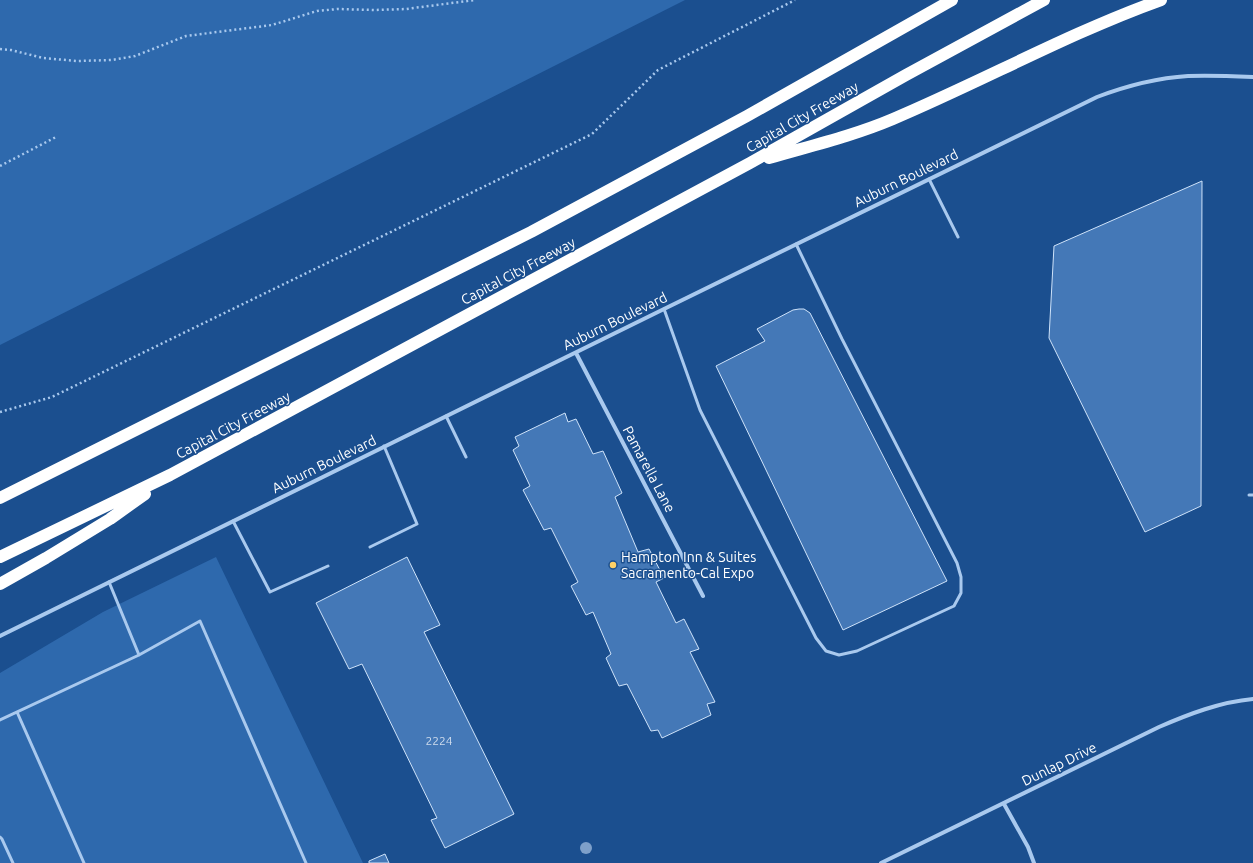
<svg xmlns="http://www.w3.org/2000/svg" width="1253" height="863" viewBox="0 0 1253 863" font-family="Ubuntu,sans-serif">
  <rect width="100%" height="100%" fill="#1b4f8f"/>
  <!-- green -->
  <path fill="#2e69ad" d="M0,0h685l-685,345z
    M216,557l147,306h-363v-190l103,-61z"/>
  <!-- building -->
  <path fill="#4478b7" stroke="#cfe3fa" d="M1202,181l-1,325 -56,26 -96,-194 5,-92z
    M799,309h5l6,4 137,268 -104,49 -127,-264 49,-25 -8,-12 36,-19z
    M565,413l3,9 8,-3 17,35 10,-3 19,42 -7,4 23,55 11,-3 15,29 -8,4 20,41 8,-4 15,30 -9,3 25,50 -8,2 4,11 -49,23 -4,-8 -7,1 -24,-47 -8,2 -13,-28 5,-4 -18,-42 -7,3 -15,-29 7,-4 -27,-54 -7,2 -21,-40 7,-4 -17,-36 6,-4 -4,-9z
    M407,557l33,68 -16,7 90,182 -69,34 -14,-28 6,-2 -75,-154 -13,5 -33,-66z
    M385,854l4,9h-20v-2z"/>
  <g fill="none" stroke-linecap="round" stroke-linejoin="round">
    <!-- path -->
    <path stroke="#a9c9ee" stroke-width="2.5" stroke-dasharray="2 3" stroke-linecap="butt" d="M0,49l11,1 32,8 34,3 35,-1 23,-4 51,-20 86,-11 45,-14 21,-2 36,1 32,-1 69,-9
      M0,166l56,-29
      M0,412l52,-15 540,-263 66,-64 137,-70"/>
    <!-- service -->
    <path stroke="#a9c9ee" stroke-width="3" d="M929,179l29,58
      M664,309l36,101 116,228 10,13 13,4 18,-4 97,-45 7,-13v-16l-4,-14 -115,-224 -46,-95
      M446,416l20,41
      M1249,495h4
      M233,521l37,71 58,-26
      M370,547l47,-23 -33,-78
      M109,582l30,73
      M17,712l67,151
      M0,720l139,-65 61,-34 106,242
      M0,837l2,2 11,24"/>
    <!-- minor -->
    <path stroke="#a9c9ee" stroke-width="4" d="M576,353l127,243
      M0,636l664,-327 433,-212c29,-11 59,-19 91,-21 21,-1 43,0 65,1
      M1004,804l24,43 6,16
      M881,863l278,-136c30,-13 61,-25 94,-28"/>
    <!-- motorway -->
    <path stroke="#fff" stroke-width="12" d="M769,158c41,-12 84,-22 124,-39 90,-38 176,-86 268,-119
      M0,498l531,-266 216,-116 205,-116
      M0,557l170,-82 580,-312 156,-88 138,-75
      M0,584l46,-26 64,-39 35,-25"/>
  </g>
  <!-- trees -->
  <circle fill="#7ea0ca" cx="586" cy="848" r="6"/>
  <!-- markers -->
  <circle fill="#ffd166" stroke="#1b4f8f" stroke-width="1.5" cx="613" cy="565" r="4"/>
  <g text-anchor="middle" stroke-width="3" stroke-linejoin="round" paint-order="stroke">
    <!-- number labels -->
    <g font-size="12" fill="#d0dded">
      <text x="439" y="745">2224</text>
    </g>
    <!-- street labels -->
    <g font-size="14" fill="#fff" stroke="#1b4f8f">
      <text transform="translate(802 117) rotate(-30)" y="5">Capital City Freeway</text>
      <text transform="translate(906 178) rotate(-26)" y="5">Auburn Boulevard</text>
      <text transform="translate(518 271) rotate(-28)" y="5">Capital City Freeway</text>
      <text transform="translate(615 321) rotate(-26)" y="5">Auburn Boulevard</text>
      <text transform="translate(233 425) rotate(-28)" y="5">Capital City Freeway</text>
      <text transform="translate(324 464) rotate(-26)" y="5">Auburn Boulevard</text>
      <text transform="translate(649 469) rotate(62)" y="5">Pamarella Lane</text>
      <text transform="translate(1059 764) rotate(-26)" y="5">Dunlap Drive</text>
    </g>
    <!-- poi labels -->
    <g font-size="14" fill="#fff" stroke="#1b4f8f" text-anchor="start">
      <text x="621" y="562">Hampton Inn &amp; Suites<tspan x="621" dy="16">Sacramento-Cal Expo</tspan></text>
    </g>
  </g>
</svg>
